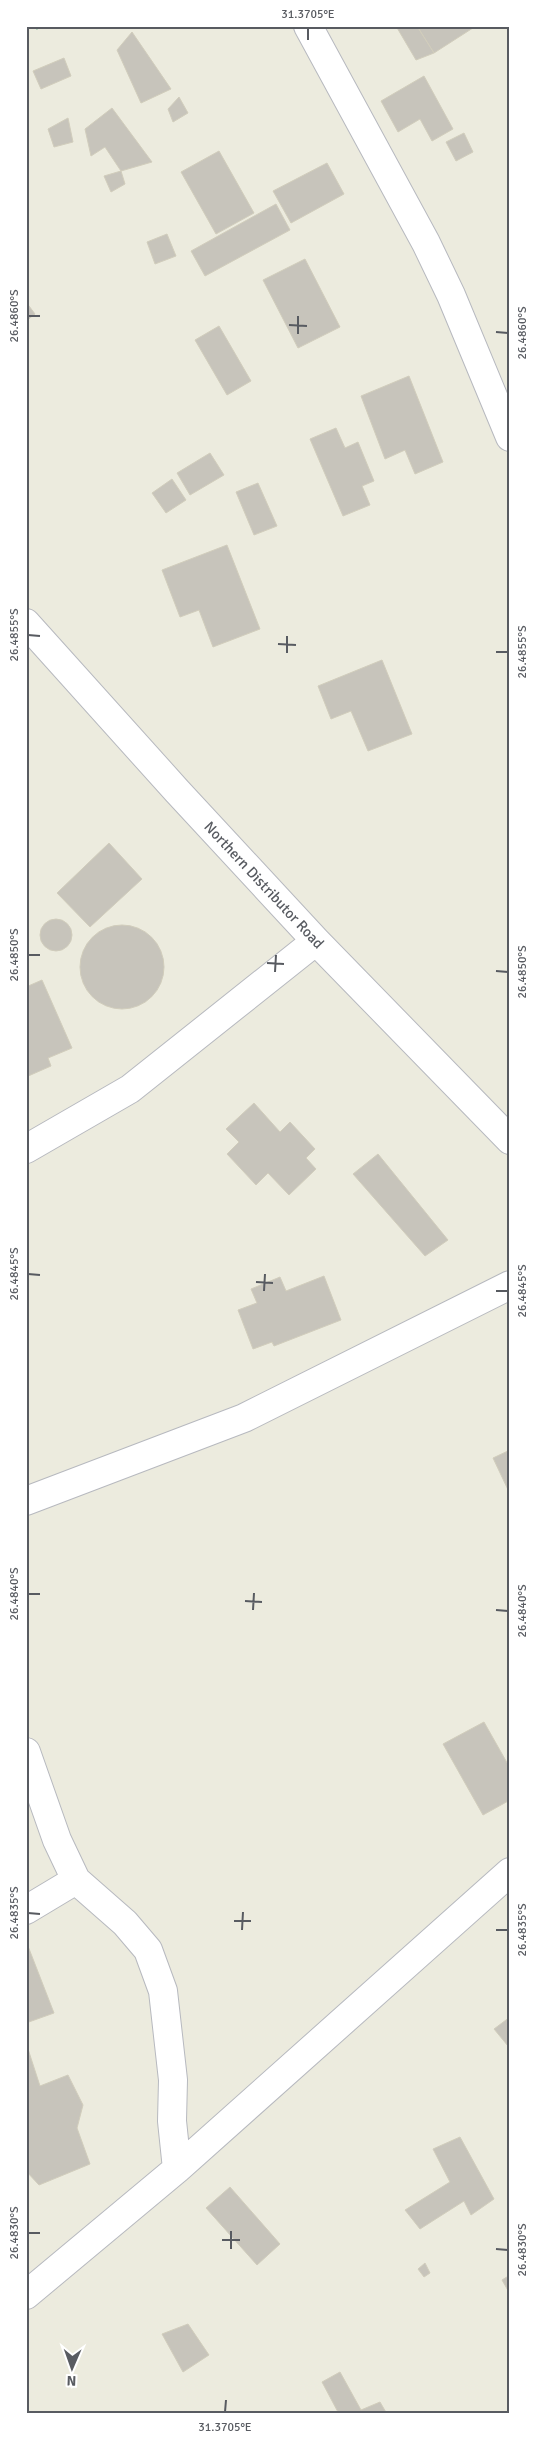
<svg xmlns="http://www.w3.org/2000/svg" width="536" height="2440" viewBox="0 0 536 2440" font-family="Signika,sans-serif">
  <rect width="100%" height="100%" fill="#ecebde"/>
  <!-- building -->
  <path fill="#c7c4bb" stroke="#d1cdbc" d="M396,26h21l17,27 -18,7z
    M417,26h59l-42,27z
    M132,32l39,57 -30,14 -24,-53z
    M64,58l7,18 -30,13 -8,-18z
    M424,76l29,53 -21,12 -12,-22 -22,13 -17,-31z
    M179,97l9,16 -15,9 -5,-13z
    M112,108l40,54 -31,9 -16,-24 -14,9 -6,-27z
    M68,118l5,24 -19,5 -6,-18z
    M464,133l9,19 -17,9 -10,-19z
    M219,151l35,62 -38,21 -35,-62z
    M327,163l17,31 -53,29 -18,-32z
    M121,171l4,13 -14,8 -7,-16z
    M276,204l14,26 -85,46 -14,-25z
    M167,234l9,22 -21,8 -8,-22z
    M305,259l35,68 -42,21 -35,-68z
    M26,302l9,12 -9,7z
    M219,326l32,55 -24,14 -32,-55z
    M409,376l34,86 -28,12 -10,-24 -20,9 -24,-63z
    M336,428l9,20 13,-6 16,39 -12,5 8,19 -27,11 -33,-77z
    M210,453l14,22 -34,20 -13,-22z
    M172,479l14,21 -20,13 -14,-20z
    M258,483l19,43 -23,9 -18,-43z
    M227,545l33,84 -47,18 -14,-37 -19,7 -18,-47z
    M382,660l30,74 -44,17 -17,-40 -20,8 -13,-33z
    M109,843l33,36 -52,48 -33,-34z
    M40 935a16 16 0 1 1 32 0a16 16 0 1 1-32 0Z
    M80 967a42 42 0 1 1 84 0a42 42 0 1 1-84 0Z
    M42,980l30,68 -24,10 3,8 -25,11v-90z
    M254,1103l26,29 10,-10 25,27 -9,9 10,11 -27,26 -21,-22 -12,12 -29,-31 12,-12 -13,-13z
    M378,1154l70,86 -23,16 -72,-82z
    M324,1276l17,44 -67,26 -2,-4 -19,7 -15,-39 19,-7 -6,-14 29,-12 6,14z
    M510,1450v44l-17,-36z
    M484,1722l26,46v32l-27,15 -40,-71z
    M26,1941l28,72 -28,10z
    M510,2017v28l-2,1 -14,-17z
    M28,2049l12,37 28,-11 15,30 -6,23 13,36 -51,21 -13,-14v-121z
    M460,2137l34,62 -23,16 -7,-14 -44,28 -15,-19 45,-28 -17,-33z
    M230,2187l50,57 -23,21 -51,-57z
    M425,2263l5,10 -6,4 -6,-8z
    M510,2275v19l-8,-14z
    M188,2324l21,31 -26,17 -21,-38z
    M340,2372l21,38 19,-8 7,12h-48l-17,-32z"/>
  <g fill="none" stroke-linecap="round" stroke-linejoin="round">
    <!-- street casing -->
    <g stroke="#b7b9bf" stroke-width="30">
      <path id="street" d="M308,26l118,217 25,52 59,142
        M26,623l151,168 139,150 194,199
        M26,1149l104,-60 186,-148
        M26,1501l218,-83 266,-133
        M26,1752l31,88 19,40 49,43 23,27 15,41 10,89 -1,41 5,48
        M26,1910l50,-30
        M26,2295l151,-126 333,-297"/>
    </g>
    <!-- path -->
    <path stroke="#91c7a6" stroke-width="3" stroke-dasharray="5 2.5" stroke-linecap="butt" d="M35,26l3,3"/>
    <!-- street -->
    <use href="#street" stroke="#fff" stroke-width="28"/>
  </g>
  <!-- ticks -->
  <path fill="none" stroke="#585b61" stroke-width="2" d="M308,40v-12M28,316h12M289,325l18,1M496,332l12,1M298,334v-18M28,635l12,1M278,644l18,1M496,652h12M287,653v-17M28,955h12M267,963l17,1M496,971l12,1M275,972l1,-17M28,1274l12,1M256,1282l17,1M264,1291l1,-17M496,1291h12M28,1594h12M245,1601l17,1M253,1610l1,-17M496,1610l12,1M28,1913l12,1M234,1921h17M242,1930l1,-18M496,1930h12M28,2233h12M222,2240h18M231,2249v-18M496,2249l12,1M225,2412l1,-12"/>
  <g text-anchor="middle" stroke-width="4.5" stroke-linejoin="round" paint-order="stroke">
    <!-- street labels -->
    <g font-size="15" fill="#585b61" stroke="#fff">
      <text transform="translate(264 885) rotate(47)" y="5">Northern Distributor Road</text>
    </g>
  </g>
  <!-- border -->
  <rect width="536" height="2440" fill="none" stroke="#ffffff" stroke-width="55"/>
  <!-- north arrow -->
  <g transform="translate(72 2368) rotate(182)" stroke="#ffffff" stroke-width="4" paint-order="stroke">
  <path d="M0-4L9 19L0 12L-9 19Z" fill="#585b61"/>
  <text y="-8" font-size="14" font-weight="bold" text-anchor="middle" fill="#585b61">N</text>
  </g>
  <rect x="28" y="28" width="480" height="2384" fill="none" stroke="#585b61" stroke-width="2"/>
  <g font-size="12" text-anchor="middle" fill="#585b61">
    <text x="308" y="18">31.3705°E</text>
    <text transform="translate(14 316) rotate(-90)" y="4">26.4860°S</text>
    <text transform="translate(522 333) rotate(-90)" y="4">26.4860°S</text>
    <text transform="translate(14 635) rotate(-90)" y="4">26.4855°S</text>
    <text transform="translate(522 652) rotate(-90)" y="4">26.4855°S</text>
    <text transform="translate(14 955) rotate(-90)" y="4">26.4850°S</text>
    <text transform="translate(522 972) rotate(-90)" y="4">26.4850°S</text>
    <text transform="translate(14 1274) rotate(-90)" y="4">26.4845°S</text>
    <text transform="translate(522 1291) rotate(-90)" y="4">26.4845°S</text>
    <text transform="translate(14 1594) rotate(-90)" y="4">26.4840°S</text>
    <text transform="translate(522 1611) rotate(-90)" y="4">26.4840°S</text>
    <text transform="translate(14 1913) rotate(-90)" y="4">26.4835°S</text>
    <text transform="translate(522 1930) rotate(-90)" y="4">26.4835°S</text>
    <text transform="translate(14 2233) rotate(-90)" y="4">26.4830°S</text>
    <text transform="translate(522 2250) rotate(-90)" y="4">26.4830°S</text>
    <text x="225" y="2431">31.3705°E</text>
  </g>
</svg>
